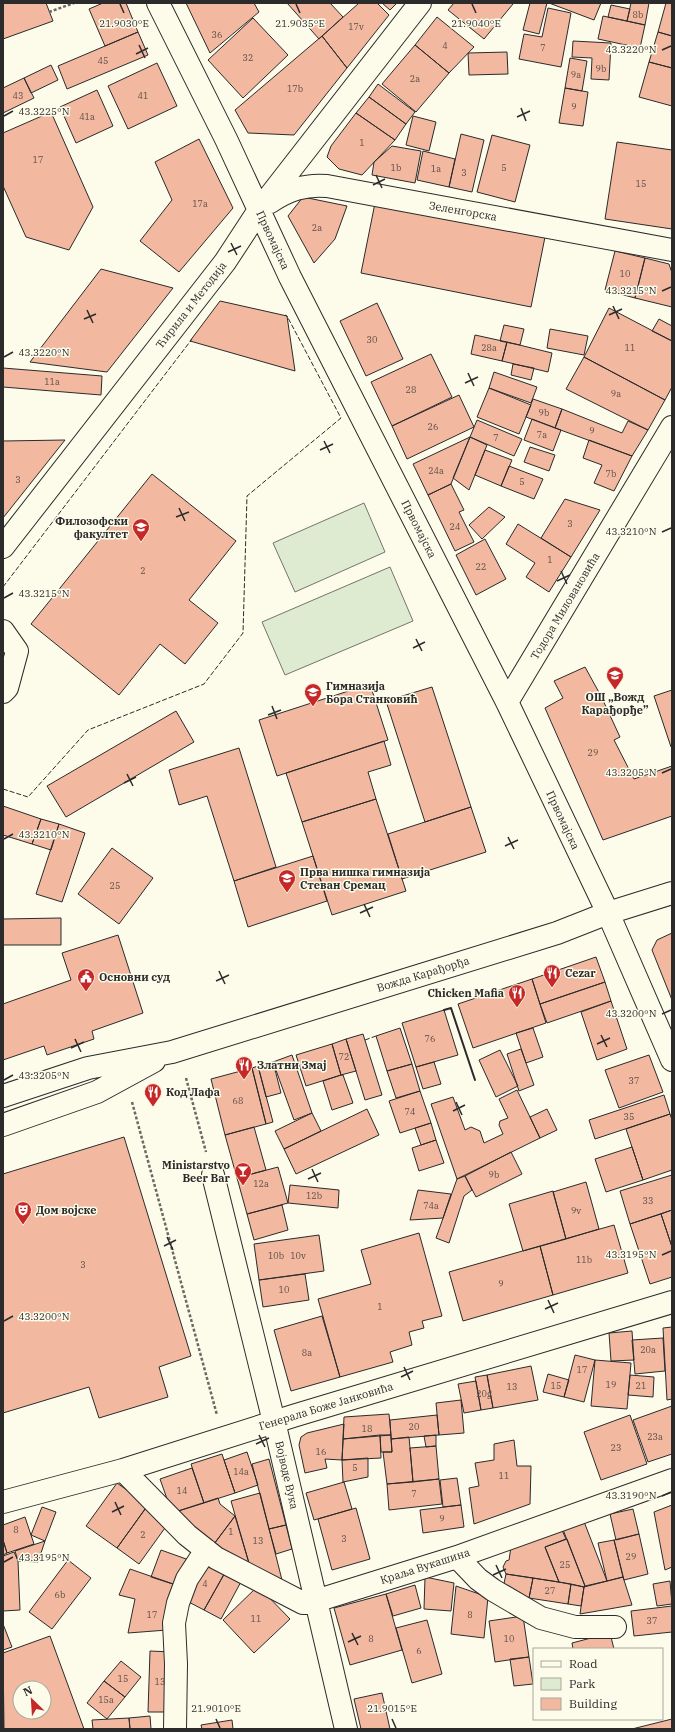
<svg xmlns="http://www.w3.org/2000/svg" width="675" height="1732" viewBox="0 0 675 1732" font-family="'IBM Plex Serif',serif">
  <rect width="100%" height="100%" fill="#fdfbea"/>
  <!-- green -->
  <path fill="#deebd1" stroke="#74746e" d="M364,503l21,49 -90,40 -22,-49z
    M390,567l23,54 -128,54 -23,-53z"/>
  <!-- building -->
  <path fill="#f2b8a0" stroke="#2b2b2b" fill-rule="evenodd" d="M3,3h43l7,18 -50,18z
    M103,3h23l12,29 -33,14 -16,-37z
    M186,3h68l5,9 -49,41z
    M287,3h43l13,14 -24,22z
    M359,3h18l12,12 -42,53 -25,-32z
    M382,3h15l-7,7z
    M454,3h58l1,1 -29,35 -36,-29z
    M530,3h17l-8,31 -16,-4z
    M549,3h52l-7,17z
    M631,3h18l-4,22 -18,-4z
    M666,3h6v33l-14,-4z
    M611,5l19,4 -3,12 -19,-4z
    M548,8l23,5 -10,54 -42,-8 5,-25 18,3z
    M603,16l42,9 -5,23 -42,-9z
    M437,17l37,30 -25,26 -34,-28z
    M253,18l35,37 -45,43 -35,-38z
    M138,32l10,23 -81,34 -9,-23z
    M658,32l14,4v32l-23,-6z
    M322,36l25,32 -53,67 -46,-2 -13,-23z
    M573,41l38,2 -2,37 -18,-1 1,-21 -20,-1z
    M415,45l34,28 -33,39 -34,-28z
    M507,52l1,22 -39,1 -1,-22z
    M570,58l17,3 -5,30 -17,-3z
    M649,62l23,6v38l-33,-9z
    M157,63l20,43 -49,23 -20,-43z
    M51,65l7,15 -27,13 -7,-15z
    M24,78l10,20 -31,15v-25z
    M378,84l37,28 -9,12 -37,-27z
    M565,88l23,4 -5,34 -24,-3z
    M97,90l16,36 -37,17 -16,-36z
    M369,97l37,27 -11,16 -39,-27z
    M51,112l42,95 -24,43 -43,-13 -23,-51v-53z
    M356,113l39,27 -33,35 -23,-6 -12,-12 4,-11z
    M413,116l23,6 -7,29 -23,-6z
    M461,134l23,6 -12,52 -23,-5z
    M492,135l38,10 -15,57 -38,-10z
    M199,139l34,69 -54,64 -39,-31 32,-41 -17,-38z
    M617,142l55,8v79l-67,-10z
    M392,146l29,5 -6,32 -43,-8 2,-13z
    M423,151l32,8 -6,28 -32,-7z
    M303,197l44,9 -12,33 -21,24 -26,-47z
    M375,203l170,34 -14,70 -170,-34z
    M615,251l30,7 -10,40 -30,-8z
    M645,258l24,6 3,9v34l-37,-9z
    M101,269l72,19 -66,84 -77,-10z
    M220,301l67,15 8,55 -105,-30z
    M377,303l26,56 -37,17 -26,-55z
    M609,308l63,33v46l-7,13 -81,-43z
    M659,319l13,7v15l-20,-10z
    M504,325l20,4 -4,16 -20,-4z
    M550,329l38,7 -4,19 -37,-7z
    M475,335l32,7 -5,19 -31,-7z
    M507,342l45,11 -4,19 -46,-11z
    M431,354l21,43 -60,29 -21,-44z
    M584,357l81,43 -17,30 -82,-41z
    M513,364l21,4 -3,12 -20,-5z
    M3,368l99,8 -1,19 -98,-8z
    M494,372l43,15 -6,16 -42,-15z
    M489,388l42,17 -12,29 -42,-17z
    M459,395l15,32 -67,32 -15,-33z
    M533,399l29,10 -7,19 -29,-11z
    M562,409l60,24 6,-12 20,9 -16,26 -77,-28z
    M532,419l29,11 -8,21 -29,-11z
    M477,420l45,19 -8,17 -44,-19z
    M470,437l17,8 -18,45 -16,-12z
    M470,437l-19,47 -23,11 -15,-31z
    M65,440l-62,78v-77z
    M589,440l43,16 -18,35 -20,-8 8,-18 -19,-7z
    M530,447l25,8 -6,16 -25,-9z
    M485,450l27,10 -11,26 -26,-11z
    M509,466l34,13 -9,20 -33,-13z
    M152,474l84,67 -47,59 29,23 -33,41 -25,-20 -41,51 -88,-71z
    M451,484l13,26 -5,2 15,30 -19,9 -27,-56z
    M565,499l35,11 -29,47 -30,-19z
    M489,507l16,10 -23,22 -13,-14z
    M518,524l53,33 -22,35 -23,-15 9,-14 -29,-19z
    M485,539l21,40 -30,16 -20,-40z
    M585,667l16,29 19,41 -6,3 20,39 38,-13v50l-69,24 -58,-132 18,-10 -9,-17z
    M370,684l18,56 -111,36 -18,-56z
    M432,687l39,120 -46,15 -39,-121z
    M672,690v57h-1l-17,-51z
    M176,711l18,31 -128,75 -19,-31z
    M384,741l7,24 -23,7 8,27 -74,23 -16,-49z
    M239,748l37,119 -42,14 -27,-85 -28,9 -10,-35z
    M376,799l30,92 -74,24 -30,-93z
    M3,806l38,13 -9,25 -29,-9z
    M471,807l15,45 -84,27 -14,-45z
    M41,819l18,5 -8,26 -19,-6z
    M59,824l26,9 -23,69 -26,-8z
    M112,848l41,30 -34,46 -41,-30z
    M313,856l14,45 -79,26 -14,-46z
    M61,918v27h-58v-26z
    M672,933v67l-20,-50 5,-10z
    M118,935l25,78 -51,18 2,8 -47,16 -3,-9 -41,14v-56l68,-24 -9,-27z
    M596,957l9,25 -65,22 -8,-25z
    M532,979l14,44 -73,25 -15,-44z
    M605,982l6,19 -64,22 -7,-19z
    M611,1001l16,48 -30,11 -16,-48z
    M444,1010l14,45 -42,12 -14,-44z
    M400,1028l12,36 -25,7 -11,-35z
    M533,1028l10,29 -17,6 -10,-30z
    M363,1034l19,61 -17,5 -19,-61z
    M346,1039l10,32 -15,4 -9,-31z
    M332,1044l9,31 -35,11 -10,-31z
    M521,1049l13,36 -15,6 -12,-37z
    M500,1050l18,36 -22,11 -17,-37z
    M292,1055l20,58 -18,7 -21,-58z
    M649,1055l14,37 -44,16 -14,-38z
    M273,1062l8,31 -15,4 -8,-31z
    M434,1062l7,22 -18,5 -7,-22z
    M412,1064l8,27 -24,7 -9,-27z
    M258,1066l15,56 -7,2 -14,-56z
    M252,1068l14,56 -41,11 -14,-56z
    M341,1075h2l10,28 -21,7 -9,-29z
    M517,1090l23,48 -83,41 -26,-75 22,-7 12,33 6,-3 9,4 4,12 19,-9 -4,-9 1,-4 8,-3 -9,-19z
    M420,1091l11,32 -31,10 -11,-32z
    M664,1095l6,19 -75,25 -6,-19z
    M367,1109l12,26 -83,39 -12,-25z
    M547,1109l10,21 -17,8 -10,-21z
    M312,1113l9,18 -37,18 -9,-18z
    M670,1114l2,6v50l-29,10 -17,-51z
    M431,1123l5,17 -15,5 -6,-17z
    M254,1127l12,43 -29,8 -12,-43z
    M124,1137l67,219 -32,11 9,30 -69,21 -10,-31 -86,26v-239z
    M436,1140l8,23 -25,8 -7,-23z
    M632,1147l11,33 -37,12 -11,-33z
    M511,1152l11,22 -46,23 -11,-21z
    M278,1167l10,36 -41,11 -10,-36z
    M672,1175v35l-42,14 -10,-33z
    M465,1176l7,14 -8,6 -15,47 -13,-5 21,-59z
    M586,1182l13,47 -33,10 -13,-47z
    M290,1185l49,5 -1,18 -50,-5z
    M418,1190l33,4 -8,24 -33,2z
    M553,1191l13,48 -43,12 -14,-47z
    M282,1205l6,25 -34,10 -7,-26z
    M672,1210v37l-11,-33z
    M661,1214l11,33v30l-22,7 -20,-60z
    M614,1225l14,48 -75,22 -13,-49z
    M419,1233l23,83 -20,5 2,7 -15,4 3,13 -22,7 3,10 -53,15 -22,-78 53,-15 -10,-34z
    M319,1235l5,36 -65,9 -5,-36z
    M540,1246l13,49 -90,26 -14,-49z
    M305,1274l4,26 -46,7 -4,-27z
    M322,1316l18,61 -49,14 -17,-61z
    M672,1327v72l-5,1 -4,-72z
    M632,1331l2,29 -23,1 -2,-28z
    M663,1338l2,33 -30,3 -3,-34z
    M575,1355l20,5 -11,42 -20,-5z
    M595,1360l36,3 -4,46 -36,-3z
    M531,1366l7,34 -45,8 -6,-33z
    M548,1374l21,6 -5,17 -21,-5z
    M487,1375l6,33 -12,2 -6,-33z
    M630,1375l24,2 -1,20 -25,-2z
    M476,1381l5,29 -17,3 -6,-29z
    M461,1400l3,33 -25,2 -3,-32z
    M672,1406v48l-24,8 -15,-42z
    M389,1414l2,21 -48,4 1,-22z
    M437,1415l2,20 -48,4 -1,-19z
    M630,1415l17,49 -46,16 -17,-48z
    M344,1424l-2,36 -17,-1 2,9 -22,5 -6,-28 2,-8 6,-4z
    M380,1435l1,23 -39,2 1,-21z
    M380,1435h11l1,17h-11z
    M436,1435v11l-10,1 -2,-11z
    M409,1437l4,45 -26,2 -4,-32h9l-1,-13z
    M514,1440l3,26h14l-1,38 -56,20 -5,-36 10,-2 -4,-23 19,-3v-16z
    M436,1446l3,33 -26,3 -3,-34z
    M247,1452l11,33 -23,8 -11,-33z
    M222,1454l13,39 -31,10 -13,-39z
    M368,1458v19l-25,5 -1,-22z
    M269,1459l17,66 -17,4 -17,-65z
    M192,1468l12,35 -32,10 -12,-34z
    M457,1478l4,27 -18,2 -3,-27z
    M439,1479l3,25 -53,6 -2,-26z
    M344,1482l8,27 -38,11 -8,-27z
    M117,1483l31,22 -31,43 -31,-22z
    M260,1493l22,87 -31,-10 -20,-69z
    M218,1498l2,6 15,12 -24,32 -39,-35z
    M148,1505l22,16 -31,43 -22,-16z
    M461,1505l3,22 -41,6 -3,-23z
    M672,1505v62l-7,3 -11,-58z
    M42,1507l14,5 -11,29 -14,-6z
    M356,1508l14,51 -38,11 -14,-51z
    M633,1509l6,25 -23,6 -6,-26z
    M235,1516l16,54 -40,-22z
    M25,1517l9,27 -27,9 -4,-13v-15z
    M583,1519l24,62 -22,5 -23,-59z
    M286,1525l6,24 -16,5 -7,-25z
    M561,1528l5,11 -21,8 14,35 -53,-8 -3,-7 3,-6 3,-1 2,-13z
    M639,1534l9,40 -24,6 -10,-40z
    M567,1539l18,47 -1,1 -25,-5 -14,-35z
    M3,1540l4,13 -4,2z
    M614,1540l9,37 -16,4 -9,-38z
    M45,1541l-7,21 -20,-1 -3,-10z
    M161,1550l28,10 -10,26 -28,-9z
    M14,1552l4,9 2,49 -17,1v-55z
    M206,1557l21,12 -23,41 -21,-11z
    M68,1560l23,18 -39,51 -23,-17z
    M130,1569l49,17 -12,44 -39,3 7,-34 -16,-4z
    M227,1569l16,9 -22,41 -17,-9z
    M506,1574l27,4 -4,20 -27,-5z
    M425,1577l29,6 -3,28 -27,-2z
    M623,1577l9,28 -52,9 4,-27z
    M533,1578l38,6 -3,20 -39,-6z
    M670,1581l2,23 -15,2 -4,-22z
    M571,1584l13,3 -3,19 -13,-2z
    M415,1585l6,23 -28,8 -7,-22z
    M258,1586l32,33 -36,34 -31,-33z
    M456,1586l32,11 -4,41 -33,-4z
    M386,1594l16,56 -52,15 -16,-57z
    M672,1606v26l-38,4 -3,-25z
    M523,1616l6,41 -34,5 -6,-41z
    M427,1620l15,54 -30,9 -16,-55z
    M3,1624l9,23 -9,3z
    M610,1633l4,16h-41l-1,-6z
    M50,1636l34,93h-80l-1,-76zM20,1688h24v24h-24z
    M150,1651l22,1 -1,60h-23z
    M529,1657l4,27 -19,2 -4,-27z
    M121,1661l20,16 -16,20 -21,-16z
    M104,1681l21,16 -18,22 -20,-16z
    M382,1693l8,36h-29l-7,-30z
    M150,1716l1,13h-21l-1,-11z
    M129,1718l1,11h-37l-1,-9z
    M672,1719v10h-40z
    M232,1720l1,9h-31l-1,-4z"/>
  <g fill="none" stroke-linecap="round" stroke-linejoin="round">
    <!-- minor casing -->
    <g stroke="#2b2b2b" stroke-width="24">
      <path id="minor" d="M158,3l68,136 64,138 217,425 101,211 64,147
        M270,202c18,-12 35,-18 57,-16l345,64
        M3,547l222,-285 34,-52 161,-207
        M3,631l14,20 -10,37 -4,4
        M507,702l165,-275
        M213,1175l63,255 70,299
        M123,1470l64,65 29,23 87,45h6l148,-46 215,-77
        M3,1502l120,-32 170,-54 379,-114
        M457,1557l21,22 15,11 48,28 34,9h40
        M175,1729l1,-65 -2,-41 4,-20 9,-24 19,-29"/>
    </g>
    <!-- major casing -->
    <g stroke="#2b2b2b" stroke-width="24">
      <path id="major" d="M3,1096l85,-28 84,-16 385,-119 51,-20 64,-20
        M3,1125l94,-33 57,-31"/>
    </g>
    <!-- path -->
    <path stroke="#6a6964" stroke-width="2.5" stroke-dasharray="3 2" stroke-linecap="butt" d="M49,12l25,-9
      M186,1078l20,74
      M132,1102l85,313"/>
    <!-- minor -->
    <use href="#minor" stroke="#fdfbea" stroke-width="22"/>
    <!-- major -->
    <use href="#major" stroke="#fdfbea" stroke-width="22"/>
    <!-- fence -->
    <path stroke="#2b2b2b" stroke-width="1" stroke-dasharray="5 2" stroke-linecap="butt" d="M3,587l189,-248
      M3,789l25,8 60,-67 116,-46 39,-51 4,-137 94,-78 -54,-102 -2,-1
      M365,1040l11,-4"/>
    <!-- wall -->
    <path stroke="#2b2b2b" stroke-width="2" d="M444,1010l7,-2 24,72"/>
  </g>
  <!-- ticks -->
  <path fill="none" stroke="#2b2b2b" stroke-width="1.5" d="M120,4l4,9M296,4l4,9M472,4l4,9M139,45l6,13M662,50l9,-4M136,54l12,-6M521,108l5,13M4,116l9,-5M517,117l13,-6M376,175l6,13M373,185l12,-6M231,243l6,12M228,252l13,-6M662,291l9,-4M613,306l6,13M87,310l6,13M609,315l13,-6M84,319l12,-5M4,357l9,-5M468,373l6,13M465,383l13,-6M324,441l6,12M320,450l13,-6M179,508l6,13M176,517l13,-5M662,532l9,-4M561,571l6,13M557,581l13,-6M4,598l9,-5M416,639l6,12M413,648l12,-6M272,706l5,13M268,715l13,-5M662,773l9,-4M127,774l6,12M124,783l12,-6M508,837l6,12M4,839l9,-5M505,846l13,-6M364,904l6,13M360,913l13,-6M219,971l6,13M216,981l13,-6M662,1014l9,-4M601,1035l6,12M75,1039l6,13M597,1044l13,-6M71,1048l13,-6M4,1080l9,-5M456,1102l6,13M453,1111l12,-6M312,1169l6,13M308,1179l13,-6M167,1237l6,13M164,1246l12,-6M662,1255l9,-4M548,1300l6,13M545,1309l13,-6M4,1321l9,-5M404,1367l6,13M401,1377l12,-6M259,1435l6,12M256,1444l13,-6M662,1496l9,-4M115,1502l6,13M112,1512l12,-6M4,1562l9,-5M496,1565l6,13M493,1575l13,-6M352,1633l6,12M348,1642l13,-6M216,1719l4,9M392,1719l4,9"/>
  <!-- icons -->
  <defs>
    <g id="university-pin" transform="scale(0.9)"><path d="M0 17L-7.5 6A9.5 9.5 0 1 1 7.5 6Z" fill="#c62828" stroke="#fdfbea"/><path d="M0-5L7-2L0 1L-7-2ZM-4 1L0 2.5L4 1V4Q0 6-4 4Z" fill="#fff"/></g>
    <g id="school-pin" transform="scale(0.9)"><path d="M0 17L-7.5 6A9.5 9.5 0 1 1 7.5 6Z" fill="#c62828" stroke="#fdfbea"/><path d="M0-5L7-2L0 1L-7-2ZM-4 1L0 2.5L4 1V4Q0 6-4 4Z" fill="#fff"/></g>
    <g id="restaurant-pin" transform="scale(0.9)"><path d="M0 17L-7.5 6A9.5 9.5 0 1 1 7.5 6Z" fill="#c62828" stroke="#fdfbea"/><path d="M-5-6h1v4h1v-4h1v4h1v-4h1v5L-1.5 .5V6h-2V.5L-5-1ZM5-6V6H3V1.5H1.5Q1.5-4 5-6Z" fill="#fff"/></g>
    <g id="civic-pin" transform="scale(0.9)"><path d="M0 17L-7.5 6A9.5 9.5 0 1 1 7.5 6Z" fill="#c62828" stroke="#fdfbea"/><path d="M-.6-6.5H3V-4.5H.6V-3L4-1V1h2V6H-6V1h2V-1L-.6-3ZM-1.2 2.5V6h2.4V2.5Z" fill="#fff"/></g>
    <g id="bar-pin" transform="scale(0.9)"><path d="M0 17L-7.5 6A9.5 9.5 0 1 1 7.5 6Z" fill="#c62828" stroke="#fdfbea"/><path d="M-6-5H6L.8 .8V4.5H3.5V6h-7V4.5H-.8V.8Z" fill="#fff"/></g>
    <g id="theatre-pin" transform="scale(0.9)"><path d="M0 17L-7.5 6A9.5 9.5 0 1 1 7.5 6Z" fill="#c62828" stroke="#fdfbea"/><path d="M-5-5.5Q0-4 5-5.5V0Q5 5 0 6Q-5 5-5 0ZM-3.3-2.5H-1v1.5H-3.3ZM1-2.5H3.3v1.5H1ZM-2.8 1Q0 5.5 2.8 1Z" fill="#fff"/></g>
  </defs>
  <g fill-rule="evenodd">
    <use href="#university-pin" x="141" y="527"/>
    <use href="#school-pin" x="615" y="675"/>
    <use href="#school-pin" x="313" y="692"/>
    <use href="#school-pin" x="287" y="878"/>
    <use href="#restaurant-pin" x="552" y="973"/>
    <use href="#civic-pin" x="86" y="977"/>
    <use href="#restaurant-pin" x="517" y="993"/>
    <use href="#restaurant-pin" x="244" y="1065"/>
    <use href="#restaurant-pin" x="153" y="1092"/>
    <use href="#bar-pin" x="243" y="1171"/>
    <use href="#theatre-pin" x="23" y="1210"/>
  </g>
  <g text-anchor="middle" stroke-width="3" stroke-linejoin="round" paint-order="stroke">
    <!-- number labels -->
    <g font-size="9" fill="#5d4e48">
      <text x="638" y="18">8b</text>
      <text x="356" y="30">17v</text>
      <text x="217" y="38">36</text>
      <text x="445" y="49">4</text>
      <text x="543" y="51">7</text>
      <text x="248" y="61">32</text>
      <text x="103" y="64">45</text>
      <text x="601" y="72">9b</text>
      <text x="576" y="78">9a</text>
      <text x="415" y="82">2a</text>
      <text x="295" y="92">17b</text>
      <text x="18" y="99">43</text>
      <text x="143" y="99">41</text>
      <text x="574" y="110">9</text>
      <text x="87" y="120">41a</text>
      <text x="362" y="146">1</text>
      <text x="38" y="163">17</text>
      <text x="396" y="171">1b</text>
      <text x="504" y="171">5</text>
      <text x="436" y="172">1a</text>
      <text x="464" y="176">3</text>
      <text x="641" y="187">15</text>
      <text x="200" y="207">17a</text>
      <text x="317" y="231">2a</text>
      <text x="625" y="277">10</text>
      <text x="372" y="343">30</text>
      <text x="489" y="351">28a</text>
      <text x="630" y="351">11</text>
      <text x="52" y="385">11a</text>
      <text x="411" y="393">28</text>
      <text x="616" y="397">9a</text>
      <text x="544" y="416">9b</text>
      <text x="433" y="430">26</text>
      <text x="592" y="434">9</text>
      <text x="542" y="438">7a</text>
      <text x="496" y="441">7</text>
      <text x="436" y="474">24a</text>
      <text x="611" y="477">7b</text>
      <text x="18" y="483">3</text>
      <text x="522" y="485">5</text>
      <text x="570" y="527">3</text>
      <text x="455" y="530">24</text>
      <text x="550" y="563">1</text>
      <text x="481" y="570">22</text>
      <text x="143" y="574">2</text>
      <text x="593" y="756">29</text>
      <text x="115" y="889">25</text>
      <text x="430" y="1042">76</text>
      <text x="344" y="1060">72</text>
      <text x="634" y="1084">37</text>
      <text x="238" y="1104">68</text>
      <text x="410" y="1115">74</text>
      <text x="629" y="1120">35</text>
      <text x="494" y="1178">9b</text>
      <text x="261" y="1187">12a</text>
      <text x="314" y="1199">12b</text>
      <text x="648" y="1204">33</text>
      <text x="431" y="1209">74a</text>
      <text x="576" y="1214">9v</text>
      <text x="276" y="1259">10b</text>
      <text x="298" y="1259">10v</text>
      <text x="584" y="1263">11b</text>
      <text x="83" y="1268">3</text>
      <text x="501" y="1287">9</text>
      <text x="284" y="1293">10</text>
      <text x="380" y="1310">1</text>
      <text x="648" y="1353">20a</text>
      <text x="307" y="1356">8a</text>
      <text x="582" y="1373">17</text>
      <text x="611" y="1388">19</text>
      <text x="556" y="1389">15</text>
      <text x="641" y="1389">21</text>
      <text x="512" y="1390">13</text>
      <text x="484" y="1397">20g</text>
      <text x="414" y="1430">20</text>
      <text x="367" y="1432">18</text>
      <text x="655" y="1440">23a</text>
      <text x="616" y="1451">23</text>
      <text x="321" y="1455">16</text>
      <text x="355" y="1471">5</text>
      <text x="241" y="1475">14a</text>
      <text x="504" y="1479">11</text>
      <text x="182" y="1494">14</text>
      <text x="414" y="1497">7</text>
      <text x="442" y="1522">9</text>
      <text x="16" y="1533">8</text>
      <text x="231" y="1535">1</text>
      <text x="143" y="1538">2</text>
      <text x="344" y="1542">3</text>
      <text x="258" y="1544">13</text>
      <text x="631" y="1560">29</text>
      <text x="565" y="1568">25</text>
      <text x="205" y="1587">4</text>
      <text x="550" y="1594">27</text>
      <text x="60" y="1598">6b</text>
      <text x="152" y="1618">17</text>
      <text x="470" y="1618">8</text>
      <text x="256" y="1622">11</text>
      <text x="652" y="1624">37</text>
      <text x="371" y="1642">8</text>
      <text x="509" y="1642">10</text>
      <text x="419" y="1654">6</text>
      <text x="123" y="1682">15</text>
      <text x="160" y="1685">13</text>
      <text x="106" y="1703">15a</text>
    </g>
    <!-- street labels -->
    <g font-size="11" fill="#2b2b2b" stroke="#fdfbea">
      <text transform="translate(463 211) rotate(10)" y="4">Зеленгорска</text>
      <text transform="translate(273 240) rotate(65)" y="4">Првомајска</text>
      <text transform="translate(191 305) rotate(-52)" y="4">Ћирила и Методија</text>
      <text transform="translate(419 529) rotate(63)" y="4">Првомајска</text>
      <text transform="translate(565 606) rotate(-59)" y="4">Тодора Миловановића</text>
      <text transform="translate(563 820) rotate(65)" y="4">Првомајска</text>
      <text transform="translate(423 974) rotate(-17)" y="4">Вожда Карађорђа</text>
      <text transform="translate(326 1406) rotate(-17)" y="4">Генерала Боже Јанковића</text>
      <text transform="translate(287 1475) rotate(77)" y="4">Војводе Вука</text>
      <text transform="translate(425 1566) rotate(-18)" y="4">Краља Вукашина</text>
    </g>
    <!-- poi labels -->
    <g font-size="11" font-weight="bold" fill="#2b2b2b" stroke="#fdfbea" text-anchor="start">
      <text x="128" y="525" text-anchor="end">Филозофски<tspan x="128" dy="13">факултет</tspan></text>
      <text x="326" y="690">Гимназија<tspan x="326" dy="13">Бора Станковић</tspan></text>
      <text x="615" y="701" text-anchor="middle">ОШ „Вожд<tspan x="615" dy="13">Карађорђе”</tspan></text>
      <text x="300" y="876">Прва нишка гимназија<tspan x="300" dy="13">Стеван Сремац</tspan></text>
      <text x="565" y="977">Cezar</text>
      <text x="99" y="981">Основни суд</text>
      <text x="504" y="997" text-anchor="end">Chicken Mafia</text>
      <text x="257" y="1069">Златни Змај</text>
      <text x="166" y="1096">Код Лафа</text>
      <text x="230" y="1169" text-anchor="end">Ministarstvo<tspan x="230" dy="13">Beer Bar</tspan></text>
      <text x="36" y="1214">Дом војске</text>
    </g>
  </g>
  <g font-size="10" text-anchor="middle" fill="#2b2b2b" stroke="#fdfbea" stroke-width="3" stroke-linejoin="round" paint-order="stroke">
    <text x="124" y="27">21.9030°E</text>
    <text x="300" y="27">21.9035°E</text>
    <text x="476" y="27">21.9040°E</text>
    <text x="631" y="53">43.3220°N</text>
    <text x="44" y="115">43.3225°N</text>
    <text x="631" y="294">43.3215°N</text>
    <text x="44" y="356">43.3220°N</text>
    <text x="631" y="535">43.3210°N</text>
    <text x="44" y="597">43.3215°N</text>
    <text x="631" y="776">43.3205°N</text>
    <text x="44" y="838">43.3210°N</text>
    <text x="631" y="1017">43.3200°N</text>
    <text x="44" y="1079">43.3205°N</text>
    <text x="631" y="1258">43.3195°N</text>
    <text x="44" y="1320">43.3200°N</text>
    <text x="631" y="1499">43.3190°N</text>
    <text x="44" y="1561">43.3195°N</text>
    <text x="216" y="1712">21.9010°E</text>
    <text x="392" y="1712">21.9015°E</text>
  </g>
  <!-- border -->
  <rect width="675" height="1732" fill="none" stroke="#2b2b2b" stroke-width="8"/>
  <!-- legend -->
  <rect x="533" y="1648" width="130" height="72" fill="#fdfbea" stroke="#a9a89e"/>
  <rect x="541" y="1661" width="20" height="6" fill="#fdfbea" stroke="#a9a89e"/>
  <text x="569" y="1668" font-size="12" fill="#2b2b2b">Road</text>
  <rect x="541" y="1678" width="20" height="12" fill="#deebd1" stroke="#a9a89e"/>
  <text x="569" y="1688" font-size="12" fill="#2b2b2b">Park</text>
  <rect x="541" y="1698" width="20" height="12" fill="#f2b8a0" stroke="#a9a89e"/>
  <text x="569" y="1708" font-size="12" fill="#2b2b2b">Building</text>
  <!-- north arrow -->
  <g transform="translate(32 1700) rotate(335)"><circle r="19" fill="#fdfbea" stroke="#a9a89e"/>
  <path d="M0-3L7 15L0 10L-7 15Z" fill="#c62828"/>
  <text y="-6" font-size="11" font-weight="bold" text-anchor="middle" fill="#2b2b2b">N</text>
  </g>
</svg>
